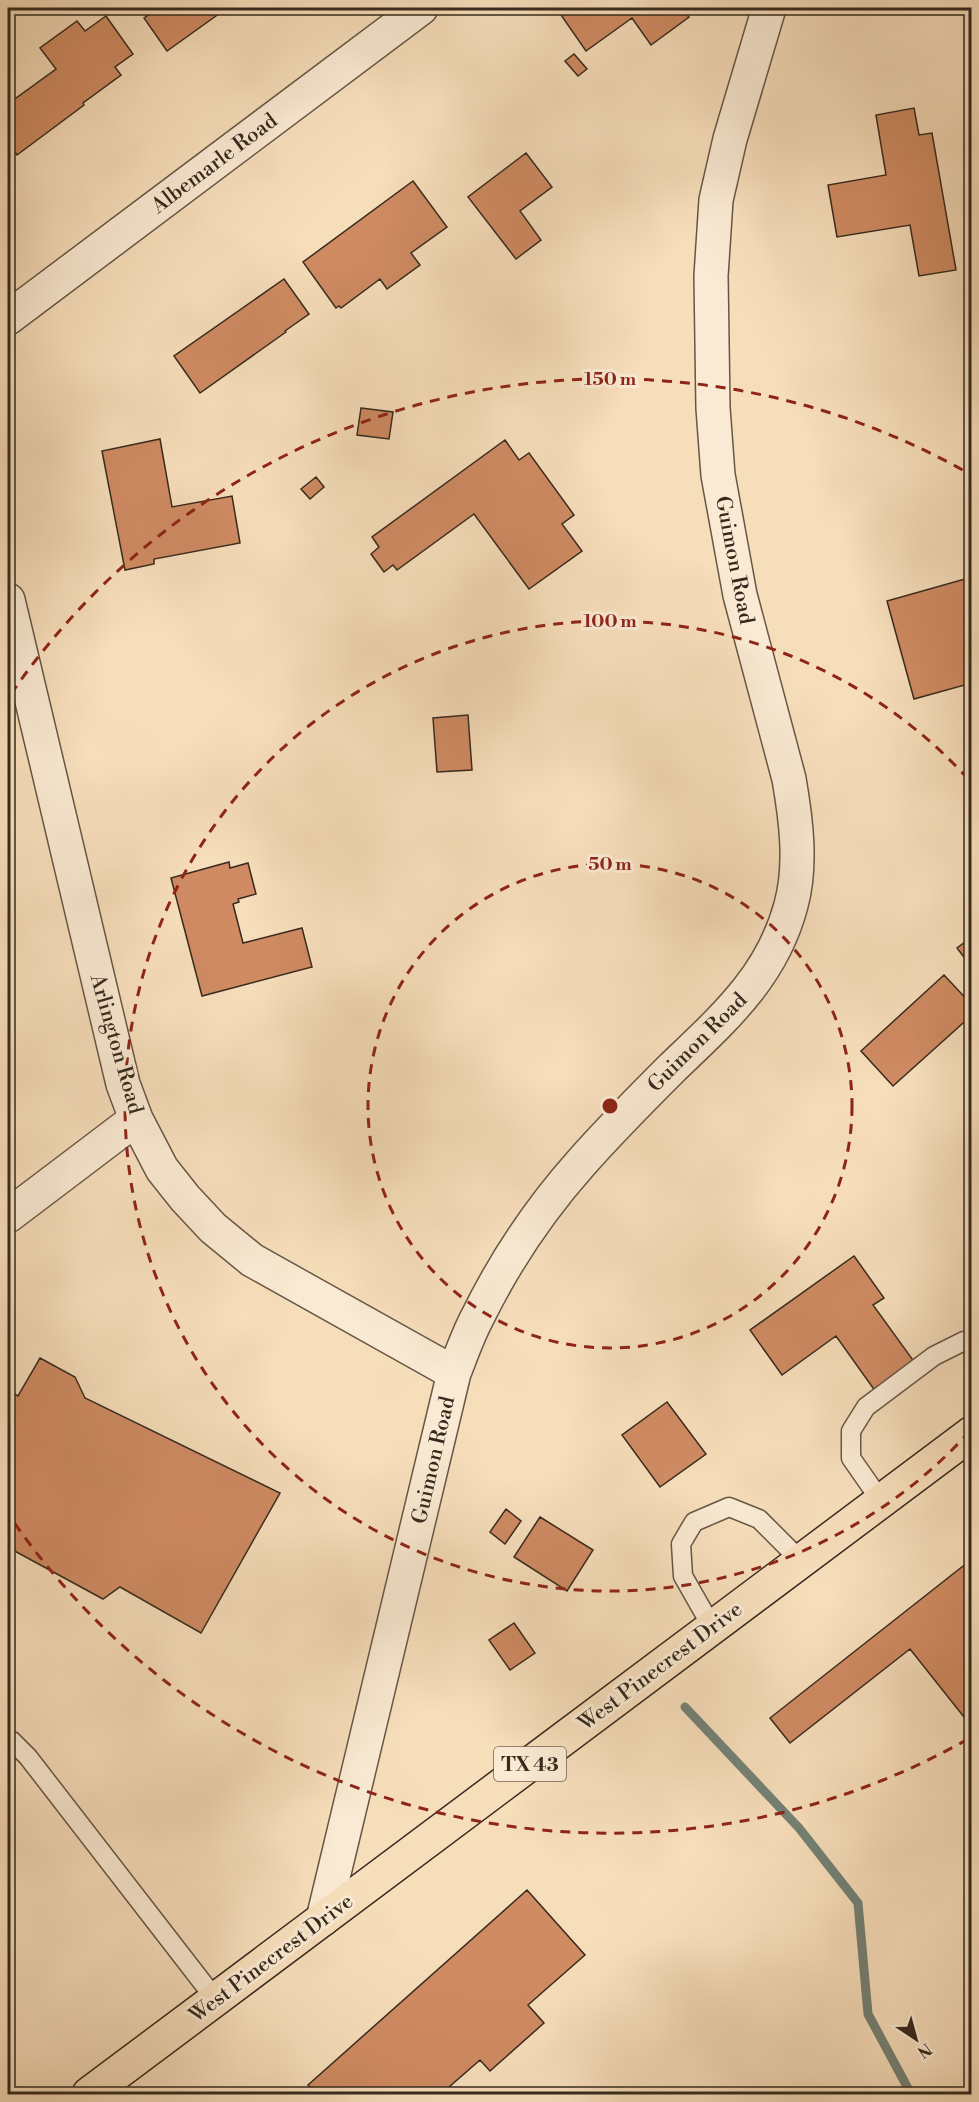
<svg xmlns="http://www.w3.org/2000/svg" width="979" height="2102" viewBox="0 0 979 2102" font-family="'Libre Bodoni',serif">
  <rect width="100%" height="100%" fill="#f7debb"/>
  <filter id="stains"><feTurbulence type="fractalNoise" baseFrequency=".00333" numOctaves="4"/><feColorMatrix values="0 0 0 0 .2 0 0 0 0 .09 0 0 0 0 .02 0 0 0 .5 -.17"/></filter>
  <radialGradient id="worn" r=".72"><stop offset=".6" stop-color="#630" stop-opacity="0"/><stop offset="1" stop-color="#630" stop-opacity=".3"/></radialGradient>
  <g fill="none" stroke-linecap="round" stroke-linejoin="round">
    <!-- stream -->
    <path stroke="#748276" stroke-width="9" d="M685,1707l114,121 59,75 10,111 43,80"/>
  </g>
  <!-- building -->
  <path fill="#d08b63" stroke="#362a1e" stroke-width="1.5" d="M159,8h68l-60,43 -23,-33z
    M571,8h111l7,9 -38,28 -19,-27 -46,33 -25,-36z
    M106,16l27,38 -18,13 6,8 -38,28 1,2 -67,50 -9,-14v-37l48,-35 -16,-21 37,-27 8,10z
    M574,54l13,15 -9,7 -13,-15z
    M914,108l5,27 13,-2 24,137 -37,6 -9,-51 -73,12 -9,-52 58,-10 -10,-60z
    M526,153l26,34 -32,24 21,29 -25,19 -48,-62z
    M413,181l34,46 -36,26 9,12 -33,24 -7,-10 -39,29 -2,-2 -3,2 -33,-46z
    M284,279l25,35 -24,17 1,1 -86,61 -26,-37z
    M361,408l32,4 -4,27 -32,-4z
    M160,439l12,68 60,-11 8,47 -86,16v5l-29,6 -23,-119z
    M505,440l14,20 10,-7 45,62 -12,9 20,27 -53,38 -55,-75 -77,56 -4,-5 -9,7 -13,-18 8,-7 -7,-10z
    M316,477l8,10 -14,12 -9,-10z
    M972,577v39l-8,2 5,18 3,-1v48l-58,16 -27,-98z
    M468,715l4,55 -35,2 -4,-54z
    M229,862l1,6 18,-5 8,31 -18,5 1,3 -6,2 10,39 59,-15 10,39 -110,29 -31,-118z
    M972,937v31l-15,-20z
    M944,975l28,30v10l-79,71 -32,-35z
    M854,1256l30,42 -11,7 45,62 -40,28 -42,-59 -54,39 -32,-45z
    M40,1358l35,19 10,21 195,95 -79,140 -81,-46 -17,12 -92,-50 -3,3v-162l10,6z
    M667,1402l39,52 -46,33 -38,-52z
    M506,1509l15,12 -16,23 -15,-12z
    M540,1517l53,33 -26,41 -53,-34z
    M972,1559v168l-62,-78 -120,94 -20,-25z
    M514,1623l21,30 -25,17 -21,-30z
    M527,1890l58,65 -57,50 16,18 -54,48 -10,-11 -39,34h-124l-9,-9z"/>
  <g fill="none" stroke-linecap="round" stroke-linejoin="round">
    <!-- service casing -->
    <g stroke="#665745" stroke-width="21">
      <path id="service" d="M881,1501l-30,-43v-27l15,-24 68,-51 30,-15 8,1
        M712,1627l-29,-51 -2,-32 13,-22 35,-15 30,12 42,42
        M8,1739l4,2 16,16 188,243"/>
    </g>
    <!-- minor casing -->
    <g stroke="#665745" stroke-width="36">
      <path id="minor" d="M8,318l413,-310
        M8,600l115,484 13,35 26,50 23,29 28,30 39,32 202,113
        M8,1216l128,-97
        M323,1919l131,-546c7,-18 14,-38 23,-55 27,-55 63,-109 104,-155 29,-33 60,-64 91,-95 51,-49 100,-91 119,-163 11,-40 5,-86 -2,-126l-49,-184 -22,-120 -5,-67 -2,-132 5,-76 14,-61 39,-131"/>
    </g>
    <!-- primary casing -->
    <g stroke="#362a1e" stroke-width="36">
      <path id="primary" d="M89,2094l883,-661"/>
    </g>
    <!-- service -->
    <use href="#service" stroke="#faead3" stroke-width="18"/>
    <!-- minor -->
    <use href="#minor" stroke="#faead3" stroke-width="33"/>
    <!-- primary -->
    <use href="#primary" stroke="#f7debb" stroke-width="33"/>
  </g>
  <!-- distance rings -->
  <g fill="none" stroke="#8f2418" stroke-width="3" stroke-dasharray="10 8">
    <circle cx="610" cy="1106" r="242"/>
    <path d="M970 1431A485 485 0 1 1 970 781"/>
    <path d="M968 1739A727 727 0 0 1 11 1518M11 694A727 727 0 0 1 968 473"/>
  </g>
  <g text-anchor="middle" stroke-width="6" stroke-linejoin="round" paint-order="stroke">
    <!-- shield labels -->
    <rect fill="#faead3" stroke="#716454" stroke-width="1.5" x="494" y="1747" width="72" height="34" rx="4.5"/>
    <g font-size="20" font-weight="bold" fill="#362a1e">
      <text x="530" y="1771">TX 43</text>
    </g>
    <!-- street labels -->
    <g font-size="21" fill="#362a1e" stroke="#faead3">
      <text transform="translate(214 163) rotate(-37)" y="7">Albemarle Road</text>
      <text transform="translate(735 560) rotate(79)" y="7">Guimon Road</text>
      <text transform="translate(697 1042) rotate(-45)" y="7">Guimon Road</text>
      <text transform="translate(117 1044) rotate(74)" y="7">Arlington Road</text>
      <text transform="translate(433 1460) rotate(-77)" y="7">Guimon Road</text>
      <text transform="translate(660 1666) rotate(-37)" y="7">West Pinecrest Drive</text>
      <text transform="translate(271 1958) rotate(-37)" y="7">West Pinecrest Drive</text>
    </g>
  </g>
  <circle cx="610" cy="1106" r="9" fill="#8f2418" stroke="#faead3" stroke-width="3"/>
  <g font-size="18" text-anchor="middle" font-weight="bold" fill="#8f2418" stroke="#faead3" stroke-width="6" stroke-linejoin="round" paint-order="stroke">
    <text x="610" y="385">150 m</text>
    <text x="610" y="627">100 m</text>
    <text x="610" y="870">50 m</text>
  </g>
  <!-- margin -->
  <rect width="979" height="2102" fill="none" stroke="#f7debb" stroke-width="30"/>
  <rect x="9" y="9" width="961" height="2084" fill="none" stroke="#362a1e" stroke-width="3"/>
  <rect x="15" y="15" width="949" height="2072" fill="none" stroke="#362a1e" stroke-width="1.5"/>
  <!-- north arrow -->
  <g transform="translate(916 2039) rotate(144)" stroke="#faead3" stroke-width="4.5" paint-order="stroke">
  <path d="M0-4.5L10 22L0 15L-10 22Z" fill="#362a1e"/>
  <text y="-9" font-size="16" font-weight="bold" text-anchor="middle" fill="#362a1e">N</text>
  </g>
  <rect width="100%" height="100%" filter="url(#stains)"/>
  <rect width="100%" height="100%" fill="url(#worn)"/>
</svg>
